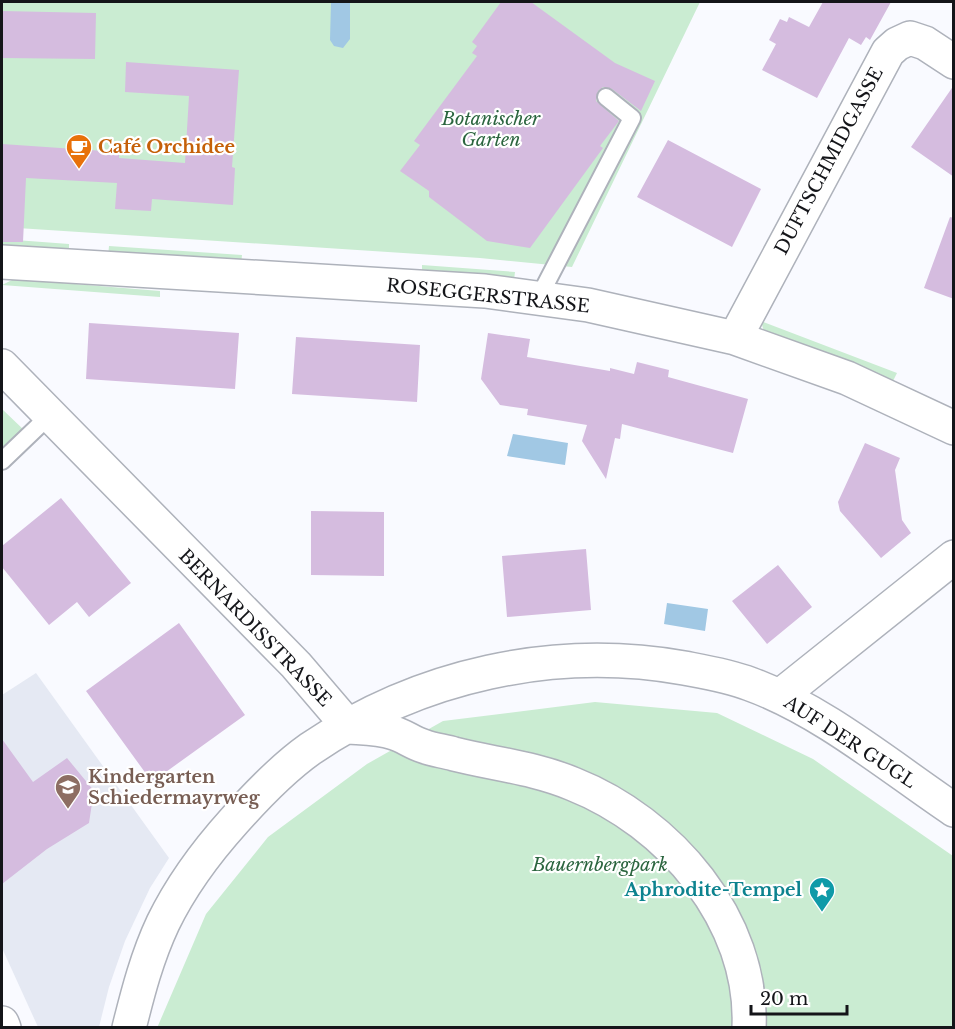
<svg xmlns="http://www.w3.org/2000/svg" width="955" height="1029" viewBox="0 0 955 1029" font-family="'Libre Baskerville',serif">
  <rect width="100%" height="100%" fill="#f9faff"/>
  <!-- built -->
  <path fill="#e5e9f3" d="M36,673l133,185 -19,30 -25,53 -16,46 -10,40h-61l-36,-79v-253z"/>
  <!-- green -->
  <path fill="#caecd2" d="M2,2h698l-128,265 -92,-9 -478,-31z
    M2,239l67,5v9l-67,-5z
    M109,246l133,9 -1,10 -133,-8z
    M422,265l93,7 -1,8 -92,-7z
    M14,279l146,12v6l-158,-12z
    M761,321l136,52 -4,8 -129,-49z
    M2,409l23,22 -23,20z
    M595,702l122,11 96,46 140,97v171l-796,1 49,-114 62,-77 99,-73 76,-43z"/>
  <!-- water -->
  <path fill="#a1c8e4" d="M331,2h19v37l-7,9 -9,-2 -4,-6z
    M513,434l55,9 -3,22 -58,-9z
    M667,603l41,6 -3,22 -41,-7z"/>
  <!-- building -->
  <path fill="#d5bcdf" d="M501,2h30l84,61 40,18 -14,30 -29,-22 -9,-2 -5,4 -2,10 23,20 -19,25 3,2 -73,100 -43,-7 -58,-44v-6l-29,-20 20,-26 -6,-4 63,-85 -5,-3 5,-7 -5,-4z
    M823,2h68l-21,38 -4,-3 -5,8 -12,-7 -32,60 -55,-28 14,-26 -7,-4 11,-21 7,3 2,-5 20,10z
    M2,11l94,2 -1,46 -93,-1z
    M126,62l113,8 -7,97 3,1 -2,37 -81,-6 -1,12 -36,-2 2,-26 -91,-5 -3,64h-21v-98l117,8v6l66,5 4,-67 -64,-4z
    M954,85v92l-43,-30z
    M668,140l93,49 -29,58 -95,-50z
    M950,217l4,1v81l-30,-11z
    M89,323l150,10 -4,56 -149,-10z
    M488,333l42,6 -3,18 83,14v-3l24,6 3,-12 32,8 -1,7 80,22 -15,54 -111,-29 -2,15 -5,-1 -9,41 -24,-38 5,-16 -60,-10 1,-6 -28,-4 -19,-26z
    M296,337l124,8 -3,57 -125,-8z
    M865,443l35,15 -5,12 7,50 9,13 -30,25 -41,-47 -2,-9z
    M61,498l70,85 -42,34 -12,-15 -28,23 -47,-58v-21z
    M311,511l73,1v64l-73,-1z
    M586,549l5,61 -84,7 -5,-61z
    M778,565l34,42 -45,37 -35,-43z
    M179,623l66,92 -93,67 -66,-91z
    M2,739l31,43 34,-24 32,39 -7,6 -3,20 -42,26 -45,35z"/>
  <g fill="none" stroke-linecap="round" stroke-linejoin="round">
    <!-- lane casing -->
    <g stroke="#aeb2bb" stroke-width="20">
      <path id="lane" d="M539,297l93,-179 -26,-21
        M2,461l47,-45"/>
    </g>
    <!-- street casing -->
    <g stroke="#aeb2bb" stroke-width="36">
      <path id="street" d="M2,262l483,29 103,14 147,33 112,40 107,50
        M735,338l153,-286 9,-8 13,-6 15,5 29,19
        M2,366l294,299 53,62c14,1 31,1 45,6 10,3 19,10 29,13 10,4 21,5 31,8 40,10 81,14 119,30 96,38 181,136 176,244
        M780,696l174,-139
        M2,1023l2,5
        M129,1028c9,-36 18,-71 34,-105 18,-37 44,-72 71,-102 23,-26 48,-52 76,-72 109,-74 244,-104 374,-81 21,4 45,8 66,16 72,26 140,83 204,126"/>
    </g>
    <!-- lane -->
    <use href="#lane" stroke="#fff" stroke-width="16"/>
    <!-- street -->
    <use href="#street" stroke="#fff" stroke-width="33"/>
  </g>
  <!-- icons -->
  <defs>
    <g id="cafe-pin" transform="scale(1.35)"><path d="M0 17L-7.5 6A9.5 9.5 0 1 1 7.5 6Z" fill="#e8710a" stroke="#fff"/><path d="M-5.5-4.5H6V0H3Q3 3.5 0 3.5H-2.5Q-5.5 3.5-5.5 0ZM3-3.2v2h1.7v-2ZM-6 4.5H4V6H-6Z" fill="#fff"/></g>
    <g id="school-pin" transform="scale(1.35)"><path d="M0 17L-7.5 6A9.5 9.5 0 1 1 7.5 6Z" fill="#8d6e63" stroke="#fff"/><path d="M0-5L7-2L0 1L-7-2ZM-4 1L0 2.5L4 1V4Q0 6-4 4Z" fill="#fff"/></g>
    <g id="sight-pin" transform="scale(1.35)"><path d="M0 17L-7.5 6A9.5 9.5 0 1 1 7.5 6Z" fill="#0f9aa8" stroke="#fff"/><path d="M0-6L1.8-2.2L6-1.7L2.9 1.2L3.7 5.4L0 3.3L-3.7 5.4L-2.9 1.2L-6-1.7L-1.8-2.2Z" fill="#fff"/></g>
  </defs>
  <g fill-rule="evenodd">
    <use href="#cafe-pin" x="79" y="147"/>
    <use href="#school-pin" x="68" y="787"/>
    <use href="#sight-pin" x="822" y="890"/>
  </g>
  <g text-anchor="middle" stroke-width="4.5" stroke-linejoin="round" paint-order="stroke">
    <!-- park labels -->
    <g font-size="18" font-style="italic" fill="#2b653f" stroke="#fff">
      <text x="491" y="125">Botanischer<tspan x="491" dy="21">Garten</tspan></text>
      <text x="600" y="871">Bauernbergpark</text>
    </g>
    <!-- food labels -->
    <g font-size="18" font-weight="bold" fill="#c56008" stroke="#fff" text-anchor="start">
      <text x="98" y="153">Café Orchidee</text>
    </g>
    <!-- street labels -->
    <g font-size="18" fill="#141519" stroke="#fff">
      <text transform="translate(829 161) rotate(-62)" y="6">DUFTSCHMIDGASSE</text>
      <text transform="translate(488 296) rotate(6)" y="6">ROSEGGERSTRASSE</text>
      <text transform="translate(255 628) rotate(46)" y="6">BERNARDISSTRASSE</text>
      <text transform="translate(850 742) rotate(33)" y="6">AUF DER GUGL</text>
    </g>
    <!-- education labels -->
    <g font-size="18" font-weight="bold" fill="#785e54" stroke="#fff" text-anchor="start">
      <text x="88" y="783">Kindergarten<tspan x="88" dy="21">Schiedermayrweg</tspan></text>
    </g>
    <!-- culture labels -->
    <g font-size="18" font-weight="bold" fill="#0d838f" stroke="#fff" text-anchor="end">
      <text x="802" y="896">Aphrodite-Tempel</text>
    </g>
  </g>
  <!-- border -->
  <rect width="955" height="1029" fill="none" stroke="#141519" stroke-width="6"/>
  <!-- scale -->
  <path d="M751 1005v9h96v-9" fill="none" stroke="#141519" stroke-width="3"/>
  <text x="760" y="1005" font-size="18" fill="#141519" stroke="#ffffff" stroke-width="4.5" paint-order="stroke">20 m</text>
</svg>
